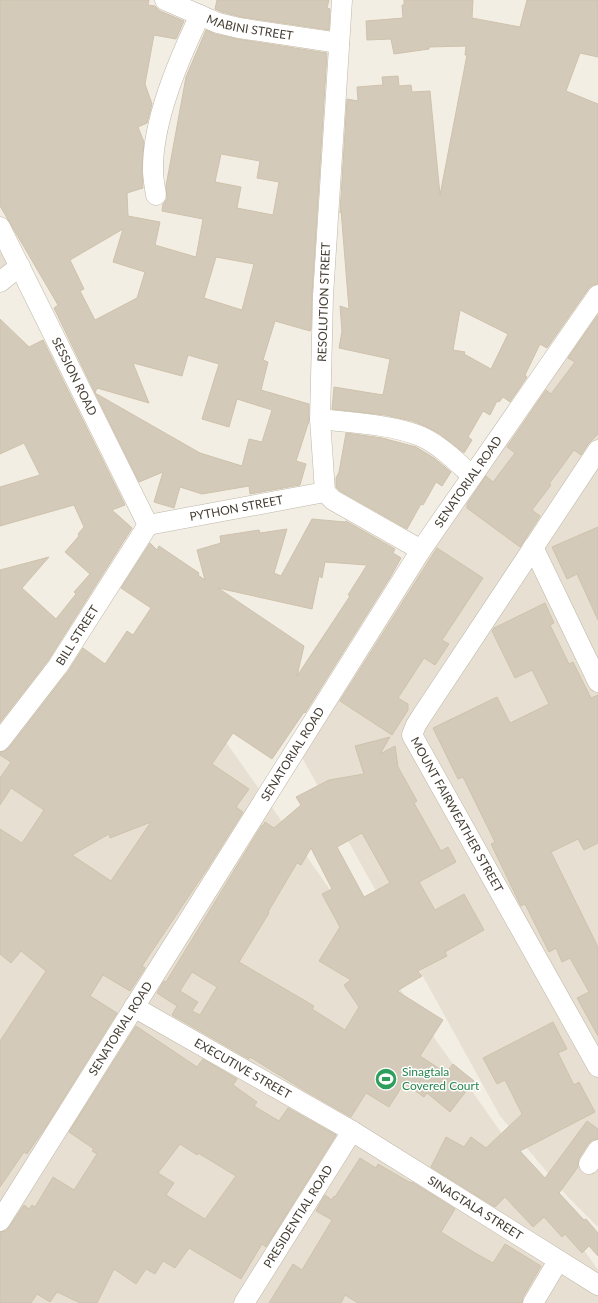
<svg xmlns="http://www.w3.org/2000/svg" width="598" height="1303" viewBox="0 0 598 1303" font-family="Lato,sans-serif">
  <rect width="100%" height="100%" fill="#f3eee4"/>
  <!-- residential -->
  <path fill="#e7e0d2" d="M0,236l13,27 -13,11z
    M598,305v922l-31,-31 -67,-80 -201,-364 118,-188z
    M0,653l214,72 384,545v33h-598z"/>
  <!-- building -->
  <path fill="#d4cab9" stroke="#cfc2ac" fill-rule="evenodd" d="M0,0h149l-1,5 7,1 5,5 24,10 -8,18 -22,-4 -9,49 7,20 -5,19 -9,4 6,15 -2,29 1,17 -16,5 1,23 32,6 -5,23 41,12 7,-38 -41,-8 1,-7 4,-5 -1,-13 20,-109 20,-47 9,4 22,5 90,14 -15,242 -1,35 -1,1 -35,-10 -12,39 5,2 -7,28 48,14v17l-13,40 10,3 -6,21 -50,9 -1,-8 -47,8 -22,-7 -6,21 -20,-6 9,-30 -24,10 -44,-89 105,60 42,13 7,-27 13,3 10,-32 -35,-11 -8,28 -27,-8 17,-55 -31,-9 -6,21 -49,-13 16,40 -52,-15 -2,5 -41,-85 4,-3 -58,-99zM221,154l39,7 -3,17 22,4 -6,33 -36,-7 4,-21 -26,-5zM123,229l-10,33 32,10 -8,26 -42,22 -15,-29 4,-2 -14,-29zM216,257l38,7 -12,46 -38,-12z
    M217,0h112l-2,8 3,1 -1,21 -88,-13 -19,-5 -7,-3z
    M404,0h69l-1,18 48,9 7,-27h71v57l-18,-4 -14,38 32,13v180l-5,1 -4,3 -42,60 -7,-4 -15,31 2,2 -17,25 -7,-5 -4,5 -2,-1 -7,14 -7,-4 -15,26 4,3 -8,13 -24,-19 -15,-8 -13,-5 -27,-6 -53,-6 2,-22 49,8 7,-36 -51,-11 3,-17 -2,-25 9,3 -8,-99 -1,3 7,-114 11,2 -1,-14 26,-2 -1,-8 16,-1 1,10 12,-1 1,7 18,-1 10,104 27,-140h-2l1,-9 -37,1v2l-35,5 -3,-15 -24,1 -1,-19 37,-3 -1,-13h2zM460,310l48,24 -17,35 -27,-15 1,-2 -12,-2z
    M598,315v119l-10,10 -7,11 -7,-5 -25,34 2,1 -19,25 8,6 -20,31 -53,-39v-4l19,-28 7,6 22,-29 -8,-6 39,-57 5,4 24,-32 -7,-4z
    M0,319l29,28 14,-7 82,165 -13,5 20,18 -83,131 -49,63v-152l49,-13 -27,31 34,31 20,-25 -2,-2 16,-18 -25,-22 14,-16 -1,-2 6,-7 -10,-22 -74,21v-39l40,-12 -16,-32 -24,11z
    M346,433l36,5 34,9 18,11 17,14 -9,14 -6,-4 -13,23 -2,-1 -14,25 -67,-38 -4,-4v-9l3,-6z
    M312,519l33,3 1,-1 49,28 -2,4 8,5 -10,18 -86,137 -1,-1 -32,47 -39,-26 -21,31 37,25 -13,18 7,5 -36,57 -65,97 3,2 -15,23 -27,-16 -13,21 27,17 -72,115 -18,26 -3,-2 -24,35v-146l46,-70 -25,-20 -10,12 -11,-9v-125l22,14 22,-33 -33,-22 -11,17v-27l11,-16 -11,-7v-3l5,-1 4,-3 58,-75 16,-25 22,16 22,-33 6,4 18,-27 -30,-20 29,-45 7,7 2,-4 40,27 -1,2 7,5 -8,-30 24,-7 -1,-7 39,-6 1,3 27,-4 -13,44 7,3zM325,562l42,3 -19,30 2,1 -53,80 7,-30 -86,-58 94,21 7,-33 3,2zM151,822l-40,59 -39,-26 37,-21 1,4z
    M598,527v93l-21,-46 -10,5 -15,-32z
    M437,548l46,30 -41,62 7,4 -14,21 -11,-7 -26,40 10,6v6l-16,25 -52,-34z
    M545,603l9,20 -4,2 19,39 4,-2 18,36 7,-3v148l-14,7 -6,-11 -27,13 47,95v89l-21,-38 12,-6 -19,-34 -8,4 -6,-14 -7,4 -24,-48 -4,2 -30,-62 4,-2 -32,-65 -5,2 -25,-51 64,-31 13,26 39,-19 -17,-34 -17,8 -23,-47 2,-3z
    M390,737l-10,17 15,-8 3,21 19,34 -3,2 27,48 7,-4 8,15 -37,20 16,28 29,-16 20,36 -39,22 2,4 -29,15 4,5 -25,15 46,29 -23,36 26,17 7,-9 21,17 -24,31 -23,-19 -3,4 -20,-14 -15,24 -23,-14 -15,24 -49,-28 -52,-32 -1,2 -77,-44 5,-9 -20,-13 7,-12 2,1 96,-157 1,1 2,-4 9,6 27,-23 -5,-8 33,-17 35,-6 -9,-28zM362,833l28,50 -26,14 -27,-50zM311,848l21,41 -10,5 18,33 -21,34 32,19 -7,5 15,22 -14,23 -33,-21 2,-3 -75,-44 30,-49 -1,-1 29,-49 4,2zM192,972l25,15 -17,28 -8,-4 6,-9 -18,-11z
    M553,1022l14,27 -9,4 16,32 5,-3 16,30 -75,39 25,27 42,-57 11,8v10l-6,1 -4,4 -9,14 -1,5v4l-19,26 25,27 2,-1 12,14v23l-9,-10 -7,7 -17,-19 -3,3 -18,-20 -11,10 -28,-30 -10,10 -64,-40 15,-30 18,10 7,-10 15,11 36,-34 -17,-34 -8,4 -14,-26z
    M136,1026l61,41 6,-8 34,20 -4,6 24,17 -3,4 25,15 9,-13 48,27 -70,112 -4,-3 -21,35 -52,-31 -14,20 -12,-7 -8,13 -9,-5 -10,15 -22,-15 -17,34h-17l-23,-11 -7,10 -13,-8 -6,9h-31v-71l6,-1 3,-4 15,-22 5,4 3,-4 3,2 18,-30 21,13 23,-36 -5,-3 2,-2 -25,-17zM180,1144l17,11 1,-2 38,23 -31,43 -39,-24 8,-12 -16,-10z
    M360,1158l16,10 2,-4 33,19 1,-1 43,27 -14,23 34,21 18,10 12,-19 36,22 -18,31 -1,6h-164l-13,-8 -4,8h-72l24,-39 9,6 30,-50 -16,-9 9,-16 7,5 2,-4 1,1z"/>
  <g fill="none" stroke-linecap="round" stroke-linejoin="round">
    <!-- minor casing -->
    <g stroke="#beb6a7" stroke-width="21">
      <g id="minor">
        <path id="s1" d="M165,0l53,23 21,5 100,15"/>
        <path d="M342,0l-19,296 -3,123 5,73 8,8 88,50"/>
        <path d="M156,195c-1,-8 -3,-16 -3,-24 -1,-50 26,-112 47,-156"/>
        <path id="s2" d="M0,227l148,298"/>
        <path d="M0,282l20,-16"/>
        <path d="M320,419c32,4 70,5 100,17 19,8 37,26 52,40"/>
        <path id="s3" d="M598,450l-175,264 -7,11 -4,10 186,332"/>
        <path id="s4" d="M148,525l177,-33"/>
        <path d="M533,547l65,135"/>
        <path id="s5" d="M0,741l58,-75 90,-141"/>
        <path id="s6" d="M134,1007l218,124 246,154"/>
        <path d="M589,1164l9,-14"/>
        <path id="s7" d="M0,1221l421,-671 177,-255"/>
        <path id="s8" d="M244,1303l108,-172"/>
        <path d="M533,1303l25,-42"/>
      </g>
    </g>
    <!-- minor -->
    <use href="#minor" stroke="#fff" stroke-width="20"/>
  </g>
  <!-- icons -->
  <defs>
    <g id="stadium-disc" transform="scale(1.15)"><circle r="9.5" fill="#2e9e5b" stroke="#fff"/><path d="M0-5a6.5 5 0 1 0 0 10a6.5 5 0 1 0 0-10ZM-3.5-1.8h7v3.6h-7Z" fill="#fff"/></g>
  </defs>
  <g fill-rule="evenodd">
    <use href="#stadium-disc" x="386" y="1079"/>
  </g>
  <g text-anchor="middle" stroke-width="3" stroke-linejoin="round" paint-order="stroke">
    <!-- street labels -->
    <g font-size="12" fill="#453e34" stroke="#fff">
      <text dy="4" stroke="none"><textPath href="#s1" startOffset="90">MABINI STREET</textPath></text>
      <text transform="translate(324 302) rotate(-88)" y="4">RESOLUTION STREET</text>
      <text dy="4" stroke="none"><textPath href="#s2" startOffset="167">SESSION ROAD</textPath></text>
      <text dy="4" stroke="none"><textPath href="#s7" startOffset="875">SENATORIAL ROAD</textPath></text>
      <text dy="4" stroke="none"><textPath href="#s4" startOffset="90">PYTHON STREET</textPath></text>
      <text dy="4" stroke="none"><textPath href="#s5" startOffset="131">BILL STREET</textPath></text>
      <text dy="4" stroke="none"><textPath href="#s7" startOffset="551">SENATORIAL ROAD</textPath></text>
      <text dy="4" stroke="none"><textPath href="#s3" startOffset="432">MOUNT FAIRWEATHER STREET</textPath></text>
      <text dy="4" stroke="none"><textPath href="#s7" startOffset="227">SENATORIAL ROAD</textPath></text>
      <text dy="4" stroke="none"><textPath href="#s6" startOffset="125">EXECUTIVE STREET</textPath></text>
      <text dy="4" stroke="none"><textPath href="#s6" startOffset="396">SINAGTALA STREET</textPath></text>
      <text dy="4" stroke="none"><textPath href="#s8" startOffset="102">PRESIDENTIAL ROAD</textPath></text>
    </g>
    <!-- leisure labels -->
    <g font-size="12" fill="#27864d" stroke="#fff" text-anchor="start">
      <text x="402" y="1076">Sinagtala<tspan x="402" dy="14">Covered Court</tspan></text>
    </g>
  </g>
</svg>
